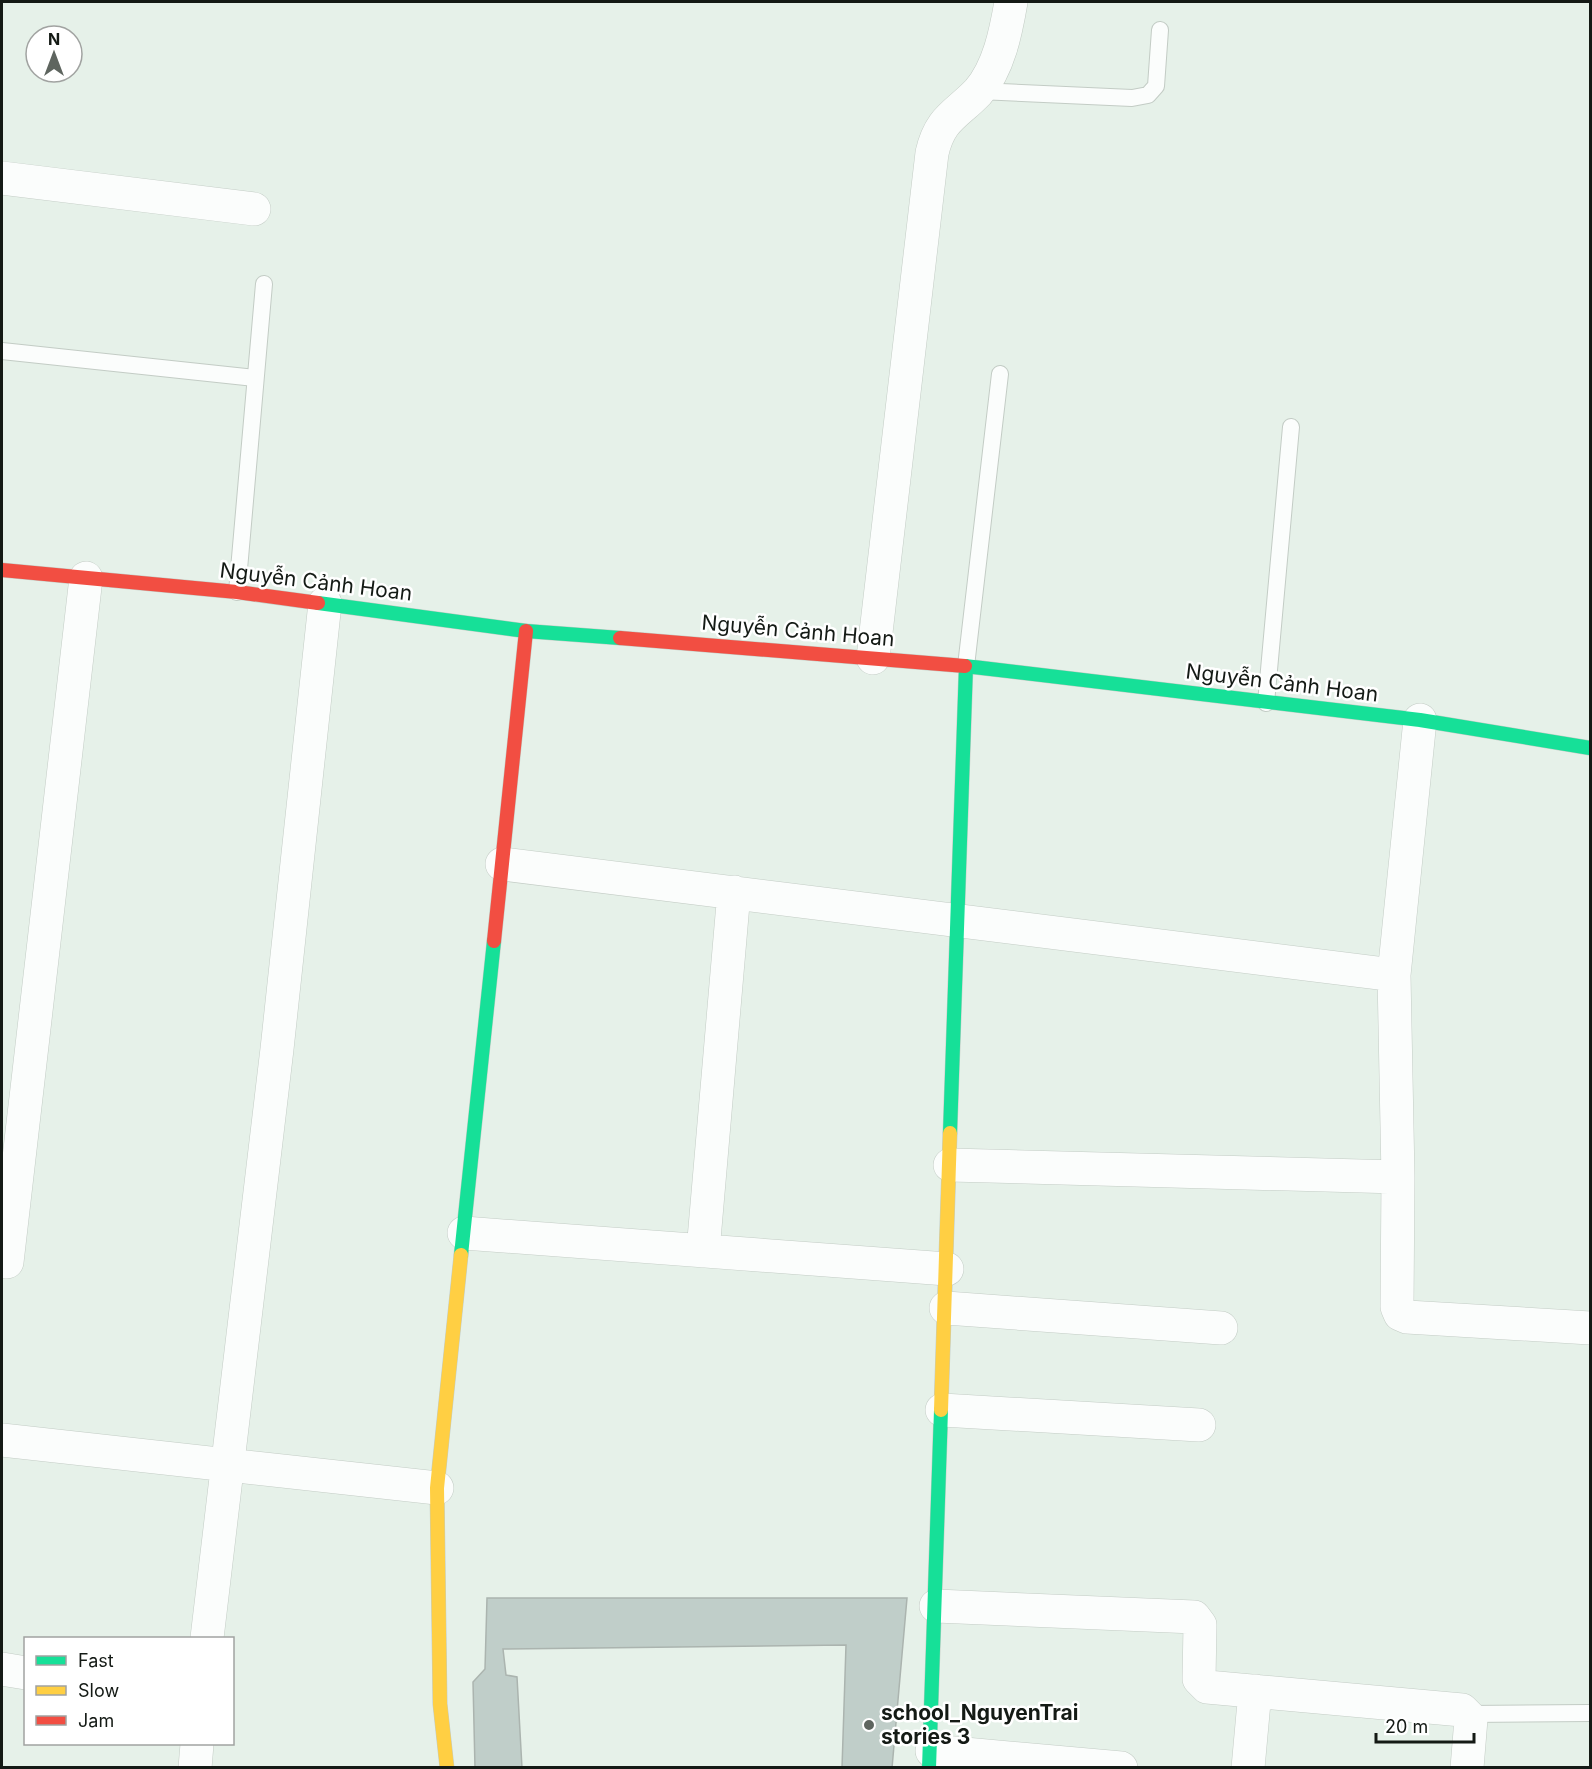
<svg xmlns="http://www.w3.org/2000/svg" width="1592" height="1769" viewBox="0 0 1592 1769" font-family="Inter,sans-serif">
  <rect width="100%" height="100%" fill="#e6f1e9"/>
  <!-- building -->
  <path fill="#c0cec9" stroke="#abb4af" stroke-width="1.5" d="M487,1598h420l-15,170h-50l4,-123 -343,4 3,26 11,2 5,91h-47l-2,-86 12,-13z"/>
  <g fill="none" stroke-linecap="round" stroke-linejoin="round">
    <!-- lane casing -->
    <g stroke="#c3ccc5" stroke-width="18">
      <path id="lane" d="M979,91l153,7 16,-3 8,-9 4,-56
        M2,351l253,27
        M237,592l27,-308
        M966,666l34,-292
        M1266,703l25,-276
        M1469,1714l121,-1"/>
    </g>
    <!-- street casing -->
    <g stroke="#c3ccc5" stroke-width="34">
      <path id="street" d="M2,178l252,31
        M873,658l59,-505c8,-35 24,-38 46,-61 21,-24 28,-61 33,-90
        M1420,720l-26,255 4,202 -1,130 3,7 7,3 183,11
        M502,864l892,111
        M950,1165l448,12
        M464,1233l483,36
        M703,1251l31,-359
        M7,1262l79,-684
        M946,1308l275,20
        M942,1410l257,15
        M2,1440l435,48
        M936,1606l258,11 6,8 -1,54 8,8 255,23 9,9 -4,49
        M207,1638l70,-589 48,-446
        M2,1669l24,4
        M932,1751l189,17
        M195,1768l2,-24
        M1248,1768l7,-77"/>
    </g>
    <!-- fast casing -->
    <g stroke="#c3ccc5" stroke-width="15">
      <path id="fast" d="M318,603l208,28 94,7
        M965,666l455,54 170,28
        M950,1133l16,-467
        M461,1255l33,-314
        M929,1768l12,-358"/>
    </g>
    <!-- slow casing -->
    <g stroke="#c3ccc5" stroke-width="15">
      <path id="slow" d="M941,1410l9,-277
        M447,1768l-7,-64 -3,-216 24,-233"/>
    </g>
    <!-- jam casing -->
    <g stroke="#c3ccc5" stroke-width="15">
      <path id="jam" d="M2,570l235,22 81,11
        M620,638l345,28
        M494,941l32,-310"/>
    </g>
    <!-- lane -->
    <use href="#lane" stroke="#fbfdfc" stroke-width="16"/>
    <!-- street -->
    <use href="#street" stroke="#fbfdfc" stroke-width="33"/>
    <!-- fast -->
    <use href="#fast" stroke="#16e098" stroke-width="14"/>
    <!-- slow -->
    <use href="#slow" stroke="#ffcf43" stroke-width="14"/>
    <!-- jam -->
    <use href="#jam" stroke="#f24e42" stroke-width="14"/>
  </g>
  <!-- markers -->
  <circle fill="#5e655f" stroke="#fff" stroke-width="2" cx="869" cy="1725" r="6"/>
  <g text-anchor="middle" stroke-width="5" stroke-linejoin="round" paint-order="stroke">
    <!-- street labels -->
    <g font-size="21" fill="#141a15" stroke="#fff">
      <text transform="translate(316 582) rotate(7)" y="7">Nguyễn Cảnh Hoan</text>
      <text transform="translate(798 631) rotate(5)" y="7">Nguyễn Cảnh Hoan</text>
      <text transform="translate(1282 683) rotate(7)" y="7">Nguyễn Cảnh Hoan</text>
    </g>
    <!-- poi labels -->
    <g font-size="21" font-weight="bold" fill="#141a15" stroke="#fff" text-anchor="start">
      <text x="881" y="1720">school_NguyenTrai<tspan x="881" dy="24">stories 3</tspan></text>
    </g>
  </g>
  <!-- border -->
  <rect width="1592" height="1769" fill="none" stroke="#141a15" stroke-width="6"/>
  <!-- legend -->
  <rect x="24" y="1637" width="210" height="108" fill="#ffffff" stroke="#a1a3a1" stroke-width="1.5"/>
  <rect x="36" y="1656" width="30" height="9" fill="#16e098" stroke="#a1a3a1" stroke-width="1.5"/>
  <text x="78" y="1667" font-size="18" fill="#141a15">Fast</text>
  <rect x="36" y="1686" width="30" height="9" fill="#ffcf43" stroke="#a1a3a1" stroke-width="1.5"/>
  <text x="78" y="1697" font-size="18" fill="#141a15">Slow</text>
  <rect x="36" y="1716" width="30" height="9" fill="#f24e42" stroke="#a1a3a1" stroke-width="1.5"/>
  <text x="78" y="1727" font-size="18" fill="#141a15">Jam</text>
  <!-- north arrow -->
  <g transform="translate(54 54)"><circle r="28" fill="#ffffff" stroke="#a1a3a1" stroke-width="1.5"/>
  <path d="M0-4.5L10 22L0 15L-10 22Z" fill="#5e655f"/>
  <text y="-9" font-size="16" font-weight="bold" text-anchor="middle" fill="#141a15">N</text>
  </g>
  <!-- scale -->
  <path d="M1376 1733v9h98v-9" fill="none" stroke="#141a15" stroke-width="3"/>
  <text x="1385" y="1733" font-size="18" fill="#141a15" stroke="#ffffff" stroke-width="4.5" paint-order="stroke">20 m</text>
</svg>
